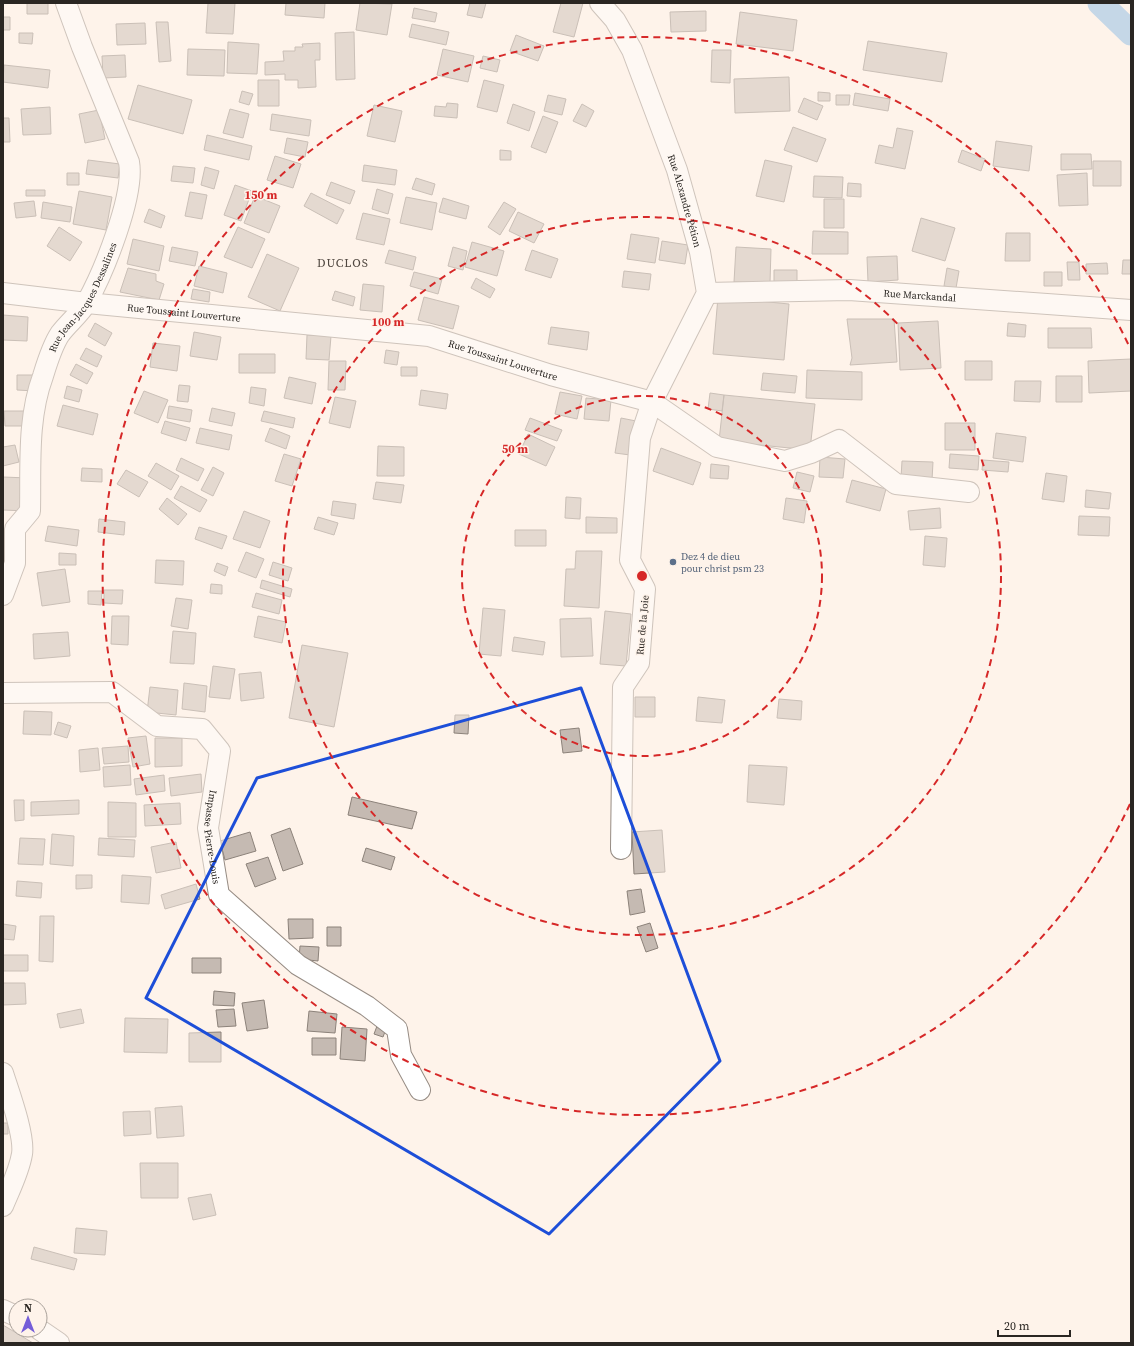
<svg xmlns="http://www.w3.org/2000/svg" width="1134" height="1346" viewBox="0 0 1134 1346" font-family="'Source Serif 4',serif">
  <rect width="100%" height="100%" fill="#fef3ea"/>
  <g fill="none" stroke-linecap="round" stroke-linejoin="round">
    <!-- canal -->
    <path stroke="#82b5e4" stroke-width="25" d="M1100,3l31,30"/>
  </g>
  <!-- building -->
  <path fill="#c5bab2" stroke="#8c827a" d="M27,3h21v11h-21z
    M208,3h27l-2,31 -27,-1z
    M286,3h39l-1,15 -39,-3z
    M360,3l32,1 -5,31 -31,-5z
    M470,3h16l-4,15 -15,-3z
    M561,3h22l-9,34 -21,-5z
    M414,8l23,5 -2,9 -23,-4z
    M706,11v20l-35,1 -1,-20z
    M740,12l57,8 -4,31 -57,-7z
    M3,17h7v13h-7z
    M156,22h12l3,39 -12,1z
    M145,23l1,21 -29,1 -1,-21z
    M412,24l37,8 -3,13 -37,-8z
    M354,32l1,47 -19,1 -1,-47z
    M19,33h14l-1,11 -13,-1z
    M516,35l28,11 -6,15 -28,-10z
    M868,41l79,12 -5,29 -79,-12z
    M228,42l31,2 -2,30 -30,-1z
    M320,43v17h-5l1,27 -18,1v-8h-13v-6l-20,1v-13l19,-1 -1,-10h12v-4h8l-1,-3z
    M188,49l37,1 -1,26 -37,-1z
    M443,49l31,7 -6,26 -31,-7z
    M712,50h19l-1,33 -19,-1z
    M125,55l1,22 -23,1 -1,-22z
    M483,56l17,4 -3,12 -17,-4z
    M4,65l46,5 -2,18 -45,-6z
    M789,77l1,34 -55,2 -1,-34z
    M258,80h21v26h-21z
    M484,80l20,5 -7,27 -20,-5z
    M138,85l54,15 -9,34 -55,-15z
    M242,91l11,3 -4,11 -10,-3z
    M818,92l12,1v8h-12z
    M855,93l35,6 -2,12 -35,-6z
    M548,95l18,4 -4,16 -18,-4z
    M836,95h14l-1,10h-13z
    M804,98l19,8 -6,14 -19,-8z
    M447,103l11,1 -1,14 -23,-2 1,-10 11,1z
    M513,104l22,8 -6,19 -22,-8z
    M582,104l12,7 -8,16 -13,-6z
    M374,105l28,6 -7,31 -28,-6z
    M50,107l1,27 -28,1 -2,-26z
    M230,109l19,5 -6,24 -20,-5z
    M99,110l6,29 -20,4 -6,-29z
    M272,114l39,6 -2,16 -39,-6z
    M543,116l15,6 -12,31 -15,-6z
    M3,118h6l1,24h-7z
    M793,127l33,12 -9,23 -33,-12z
    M897,128l16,3 -8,38 -30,-6 4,-18 14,3z
    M207,135l45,11 -3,14 -45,-10z
    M287,138l21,4 -3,15 -21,-4z
    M996,141l36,5 -3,25 -36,-5z
    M500,150l11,1v9h-11z
    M962,150l23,9 -4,12 -23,-9z
    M1061,154h30l1,15 -31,1z
    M275,156l26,8 -8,24 -26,-8z
    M88,160l32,4 -2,14 -32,-4z
    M765,160l27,6 -8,36 -28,-6z
    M1093,161h28v25h-28z
    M364,165l33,5 -2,15 -33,-4z
    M173,166l22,2 -2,15 -22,-2z
    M205,167l14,4 -5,18 -13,-4z
    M67,173h12v12h-12z
    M1087,173l1,32 -29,1 -2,-31z
    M814,176l29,1 -1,21 -29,-1z
    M416,178l19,6 -3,11 -20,-6z
    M331,182l24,9 -5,13 -24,-9z
    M848,183l13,1v13l-14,-1z
    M235,185l17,6 -11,30 -17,-6z
    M377,189l16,5 -5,20 -16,-5z
    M26,190h19v6h-19z
    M79,191l33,6 -6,33 -33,-6z
    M190,192l17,3 -5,24 -17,-3z
    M311,193l33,17 -7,14 -33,-18z
    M255,196l25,10 -11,27 -25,-10z
    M406,197l31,6 -5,27 -32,-7z
    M443,198l26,8 -3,13 -27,-7z
    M824,199h20v29h-20z
    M34,201l2,15 -20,2 -2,-15z
    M43,202l29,5 -2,15 -29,-4z
    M504,202l12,7 -16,26 -12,-8z
    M149,209l16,7 -4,12 -17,-6z
    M518,212l26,12 -10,19 -25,-12z
    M363,213l27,6 -6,26 -28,-6z
    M921,218l34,10 -10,33 -33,-10z
    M59,227l23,15 -12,19 -23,-15z
    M238,227l27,12 -13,29 -28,-11z
    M813,231l35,1v22h-36z
    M1006,233h24v28h-25z
    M631,234l28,4 -4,25 -28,-4z
    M133,239l31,7 -5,25 -32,-7z
    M662,241l26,4 -3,19 -26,-4z
    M472,242l32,9 -7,25 -32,-9z
    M172,247l26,5 -3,14 -26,-5z
    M453,247l14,4 -4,19 -15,-4z
    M736,247l35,2 -1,34 -36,-1z
    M389,250l27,7 -3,13 -28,-7z
    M532,250l26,9 -7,19 -26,-8z
    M267,254l32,14 -19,43 -32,-14z
    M897,256l1,24 -30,2 -1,-25z
    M1123,260h8v14h-9z
    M1067,262h12l1,18h-12z
    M1107,263l1,11h-22v-10z
    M199,266l28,7 -4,20 -29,-7z
    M128,268l28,6v7l8,3 -5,16 -39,-8z
    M947,268l12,3 -3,17 -12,-2z
    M774,270h23v14h-23z
    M624,271l27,3 -2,16 -27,-3z
    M414,272l28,7 -4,15 -28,-8z
    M1044,272h18v14h-18z
    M476,278l19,11 -5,9 -19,-10z
    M363,284l21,2 -2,26 -22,-2z
    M193,289l17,3 -1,10 -18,-3z
    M335,291l20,6 -2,9 -21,-6z
    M424,297l35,9 -6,23 -35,-9z
    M718,297l71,7 -5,56 -71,-6z
    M3,315l25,2 -1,24 -24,-1z
    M847,319h47l3,43 -47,3 2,-7z
    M938,321l3,47 -41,2 -2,-47z
    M95,323l17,10 -7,13 -17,-10z
    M1008,323l18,2 -1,12 -18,-1z
    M551,327l38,5 -2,18 -39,-6z
    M1048,328h43l1,20h-44z
    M194,332l27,5 -4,23 -27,-4z
    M307,335l24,1 -2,24 -23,-1z
    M153,343l27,3 -3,25 -27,-4z
    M86,348l16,8 -5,11 -17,-8z
    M386,350l13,2 -2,13 -13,-2z
    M239,354h36v19h-36z
    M1131,359v32l-42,2 -1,-32z
    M329,361h17l-1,29h-17z
    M965,361h27v19h-27z
    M76,364l17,9 -6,11 -17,-9z
    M401,367h16v9h-16z
    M807,370l55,2v28l-56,-2z
    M763,373l34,3 -2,17 -34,-3z
    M17,375h19l-1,16 -18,-1z
    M1056,376h26v26h-26z
    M289,377l27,6 -4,21 -28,-6z
    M1015,381h26l-1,21 -26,-1z
    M179,385l11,1 -2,16 -11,-1z
    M67,386l15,4 -3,12 -15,-4z
    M251,387l15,2 -2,17 -15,-3z
    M421,390l27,4 -2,15 -27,-4z
    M144,391l24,9 -10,23 -24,-10z
    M560,392l22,4 -5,23 -22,-5z
    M710,393l14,2 -2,16 -14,-2z
    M724,395l91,9 -5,46 -91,-9z
    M335,397l21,4 -6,27 -21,-5z
    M586,398l25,2 -2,21 -25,-2z
    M63,405l35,9 -5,21 -36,-9z
    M169,406l23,4 -2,12 -23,-4z
    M212,408l23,5 -3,13 -23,-5z
    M4,411h24v15h-23z
    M264,411l31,7 -2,10 -32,-7z
    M530,418l32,12 -5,11 -32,-11z
    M621,418l15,3 -6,34 -15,-2z
    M165,421l25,7 -4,13 -25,-8z
    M945,423h30v27h-30z
    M200,428l32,7 -3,15 -33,-7z
    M270,428l20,8 -4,13 -21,-8z
    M996,433l30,4 -3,25 -30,-4z
    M528,434l27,13 -9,19 -27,-12z
    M15,445l4,17 -16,4v-19z
    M378,446l26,1v29h-27z
    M661,448l40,15 -8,22 -40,-14z
    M284,454l17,5 -9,27 -17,-5z
    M950,454l29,2 -1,14 -29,-2z
    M820,457l25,2 -2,19 -24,-1z
    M181,458l23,11 -6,12 -22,-11z
    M983,460l26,2 -1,10 -26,-2z
    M902,461l31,1 -1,18 -31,-2z
    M156,463l23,13 -8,14 -23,-14z
    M711,464l18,2 -1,13 -18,-1z
    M213,467l11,6 -11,23 -12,-6z
    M82,468l20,1v13l-21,-1z
    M126,470l22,12 -9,15 -22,-13z
    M797,472l17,4 -4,16 -17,-4z
    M1046,473l21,3 -3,26 -22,-3z
    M3,477l25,1v33l-25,-1z
    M852,480l34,9 -6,22 -34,-9z
    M376,482l28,3 -3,18 -28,-4z
    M181,486l26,14 -7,12 -26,-14z
    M1086,490l25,3 -2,16 -24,-2z
    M566,497l15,1 -1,21 -15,-1z
    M167,498l20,16 -9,11 -19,-16z
    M786,498l21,3 -3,22 -21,-4z
    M333,501l23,3 -2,15 -23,-4z
    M940,508l1,20 -31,2 -2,-19z
    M244,511l26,10 -10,27 -27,-9z
    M1079,516l31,1 -1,19 -31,-1z
    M318,517l20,6 -4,12 -20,-6z
    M586,517l31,1v15h-31z
    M99,519l26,3 -1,13 -26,-3z
    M48,526l31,4 -2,16 -32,-5z
    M199,527l28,9 -5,13 -27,-10z
    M515,530h31v16h-31z
    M925,536l22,2 -2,29 -22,-2z
    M576,551h26l-3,57 -35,-2 2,-37h9z
    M246,552l18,7 -8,19 -18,-7z
    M59,553l17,1v11h-17z
    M156,560l28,1 -1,24 -28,-2z
    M273,562l19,6 -4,13 -19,-6z
    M217,563l11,4 -3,9 -11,-5z
    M65,569l5,33 -28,4 -5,-33z
    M262,580l30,9 -2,8 -30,-9z
    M211,584l11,1v9l-12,-1z
    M104,590h19l-1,14 -18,-1z
    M88,591h14l-1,14 -13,-1z
    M256,593l26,7 -3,14 -27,-7z
    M176,598l16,2 -4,29 -17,-3z
    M483,608l22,2 -4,46 -22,-2z
    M605,611l26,3 -5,52 -26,-2z
    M112,616h17l-1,29 -17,-1z
    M258,616l28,6 -4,21 -28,-6z
    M591,618l2,38 -32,1 -1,-38z
    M173,631l23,2 -2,31 -24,-1z
    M68,632l2,24 -36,3 -1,-25z
    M514,637l31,5 -2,13 -31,-4z
    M302,645l46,8 -14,74 -45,-9z
    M213,666l22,3 -5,30 -21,-2z
    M261,672l3,26 -23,3 -2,-27z
    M184,683l23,3 -2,26 -23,-3z
    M150,687l28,3 -2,25 -29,-3z
    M635,697h20v20h-20z
    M698,697l27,3 -3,23 -26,-2z
    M779,699l23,2 -1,19 -24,-2z
    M24,711l28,1 -1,23 -28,-1z
    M455,715h14l-1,19 -14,-1z
    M58,722l13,4 -4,12 -13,-4z
    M579,728l3,23 -19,2 -3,-23z
    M146,736l4,28 -17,3 -5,-29z
    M155,738h27v28l-27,1z
    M128,746l1,16 -25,2 -2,-16z
    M98,748l2,22 -20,2 -1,-22z
    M130,765l1,20 -27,2 -1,-20z
    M749,765l38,2 -3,38 -37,-3z
    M201,774l1,18 -31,4 -2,-18z
    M164,775l1,16 -29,4 -2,-16z
    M352,797l65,15 -5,17 -64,-14z
    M14,800h10v20l-9,1z
    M79,800v14l-48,2v-14z
    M108,802l28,1v34h-28z
    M180,803l1,21 -36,2 -1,-21z
    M290,828l13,36 -20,7 -12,-36z
    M662,830l3,42 -31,2 -2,-42z
    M250,832l6,19 -31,9 -5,-19z
    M52,834l22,2 -1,30 -23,-2z
    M20,838l25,1 -2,26 -25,-1z
    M99,838l36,2 -1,17 -36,-2z
    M176,842l5,26 -25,5 -5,-26z
    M366,848l29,9 -4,13 -29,-9z
    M268,857l8,22 -21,8 -9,-23z
    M76,875h16v13l-16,1z
    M122,875l29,2 -2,27 -28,-2z
    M17,881l25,2 -1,15 -25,-2z
    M196,884l4,15 -35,10 -4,-14z
    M641,889l4,23 -15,3 -3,-24z
    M40,916h14l-1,46 -14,-1z
    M288,919h25v19l-24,1z
    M650,923l8,25 -12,4 -9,-25z
    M3,924l13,2 -2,14 -11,-1z
    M327,927h14v19h-14z
    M300,946l19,1 -1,14 -19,-2z
    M3,955h25v16h-25z
    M192,958h29v15h-29z
    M3,983h22l1,21 -23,1z
    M214,991l21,2 -1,13 -21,-1z
    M264,1000l4,28 -21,3 -5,-28z
    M81,1009l3,14 -24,5 -3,-14z
    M234,1009l2,17 -18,1 -2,-17z
    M309,1011l28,3 -2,19 -28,-2z
    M125,1018l43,1 -1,34 -43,-1z
    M377,1026l9,3 -3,8 -9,-3z
    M342,1027l25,2 -2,32 -25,-2z
    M221,1032v30h-32v-29z
    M312,1038h24v17h-24z
    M182,1106l2,30 -27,2 -2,-30z
    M150,1111l1,23 -27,2 -1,-24z
    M3,1123h5v11h-5z
    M140,1163h38v35h-37z
    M211,1194l5,21 -23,5 -5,-22z
    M76,1228l31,3 -2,24 -31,-2z
    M34,1247l43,12 -3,11 -43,-11z
    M3,1325l30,18h-30z"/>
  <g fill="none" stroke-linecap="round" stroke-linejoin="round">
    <!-- street casing -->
    <g stroke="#968c84" stroke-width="22">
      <g id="street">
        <path id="s1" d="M600,3l15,17 17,30 45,120 23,82 7,41 -55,109 -12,36 -10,122 15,29 -6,74 -16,24 -2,162"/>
        <path id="s2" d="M3,293l84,10 342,33 122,39 101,27 65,45 68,14 26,-8 28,-13 57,44 73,8"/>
        <path id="s3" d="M707,293l142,-3 282,20"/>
        <path id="s4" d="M3,595l12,-32v-34l15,-18c1,-44 -3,-92 13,-135 4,-13 9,-30 17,-42 8,-11 20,-20 27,-32 17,-31 48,-107 42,-140l-47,-115 -16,-44"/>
        <path id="s5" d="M3,693l109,-1 45,34 45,3 18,22 -12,77 11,67 79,70 69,41 30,23 4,26 19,35"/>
        <path d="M3,1073c6,19 22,62 19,81 -3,18 -12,35 -19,52"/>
        <path d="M3,1310l13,6"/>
        <path d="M40,1330l19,13"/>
      </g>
    </g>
    <!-- street -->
    <use href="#street" stroke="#fff" stroke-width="20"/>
  </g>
  <!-- marked area -->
  <path d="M0 0H1134V1346H0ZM581,688l139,373 -171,173 -403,-236 111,-220z" fill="#fef3ea" fill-opacity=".55" fill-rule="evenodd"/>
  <path fill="none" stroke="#1d4ed8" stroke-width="3" stroke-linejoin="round" d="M581,688l139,373 -171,173 -403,-236 111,-220z"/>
  <!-- distance rings -->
  <g fill="none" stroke="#d62828" stroke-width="2" stroke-dasharray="7 5">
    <circle cx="642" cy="576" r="180"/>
    <circle cx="642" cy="576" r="359"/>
    <path d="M1130 804A539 539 0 1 1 1130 348"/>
  </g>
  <!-- markers -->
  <circle fill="#5c6f8a" stroke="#fef3ea" stroke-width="1.5" cx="673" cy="562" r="4"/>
  <g text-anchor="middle" stroke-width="3" stroke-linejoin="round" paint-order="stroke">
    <!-- street labels -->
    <g font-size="10" fill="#2a2622" stroke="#fef3ea">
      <text dy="4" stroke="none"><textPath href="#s1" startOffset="217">Rue Alexandre Pétion</textPath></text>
      <text dy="4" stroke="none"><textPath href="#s3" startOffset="213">Rue Marckandal</textPath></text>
      <text dy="4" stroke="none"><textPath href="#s4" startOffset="317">Rue Jean-Jacques Dessalines</textPath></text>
      <text dy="4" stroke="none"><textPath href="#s2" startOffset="182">Rue Toussaint Louverture</textPath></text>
      <text dy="4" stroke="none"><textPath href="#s2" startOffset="506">Rue Toussaint Louverture</textPath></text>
      <text transform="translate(642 625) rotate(-85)" y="4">Rue de la Joie</text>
      <text dy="4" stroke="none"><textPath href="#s5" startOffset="326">Impasse Pierre-Louis</textPath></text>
    </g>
    <!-- service labels -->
    <g font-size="10" fill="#4e5e75" stroke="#fef3ea" text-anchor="start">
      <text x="681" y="560">Dez 4 de dieu<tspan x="681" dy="12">pour christ psm 23</tspan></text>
    </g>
    <!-- quarter labels -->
    <g font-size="12" letter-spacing="1" fill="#504740" stroke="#fef3ea">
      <text x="343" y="267">DUCLOS</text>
    </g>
  </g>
  <circle cx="642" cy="576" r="6" fill="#d62828" stroke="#fef3ea" stroke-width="2"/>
  <g font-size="12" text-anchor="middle" font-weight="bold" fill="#d62828" stroke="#fef3ea" stroke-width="3" stroke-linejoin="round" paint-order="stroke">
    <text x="261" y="199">150 m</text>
    <text x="388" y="326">100 m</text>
    <text x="515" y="453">50 m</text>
  </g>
  <!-- border -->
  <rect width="1134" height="1346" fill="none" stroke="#2a2622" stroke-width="8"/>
  <!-- north arrow -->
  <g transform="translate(28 1318)"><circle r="19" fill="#fef3ea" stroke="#a9a19a"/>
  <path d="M0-3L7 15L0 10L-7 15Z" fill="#745dd8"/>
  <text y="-6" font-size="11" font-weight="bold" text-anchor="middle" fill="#2a2622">N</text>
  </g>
  <!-- scale -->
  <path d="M998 1330v6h72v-6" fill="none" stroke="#2a2622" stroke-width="2"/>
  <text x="1004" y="1330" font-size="12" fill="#2a2622" stroke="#fef3ea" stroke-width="3" paint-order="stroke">20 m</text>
</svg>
